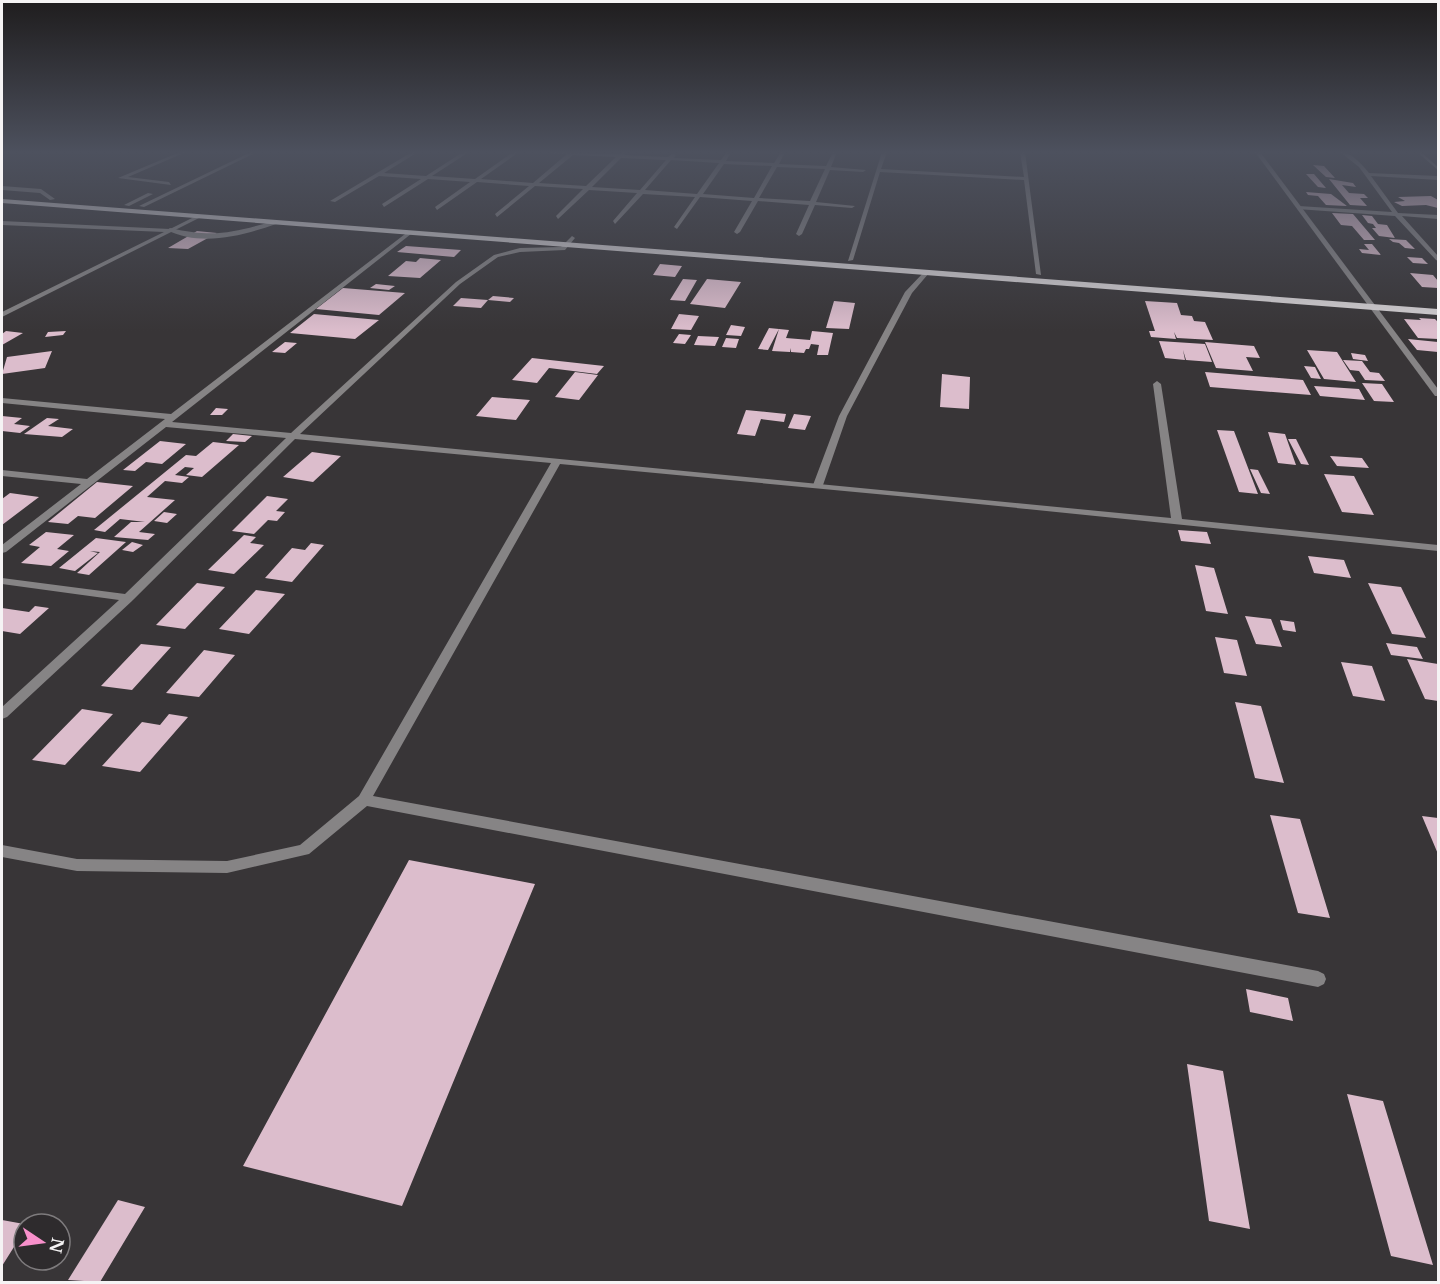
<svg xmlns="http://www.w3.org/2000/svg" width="1440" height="1284" viewBox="0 0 1440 1284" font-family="'Libre Baskerville',serif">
  <rect width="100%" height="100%" fill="#383537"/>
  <!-- building -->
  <path fill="#dcbdcc" d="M1313,165l11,1 11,12 -9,-1z
    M1306,174h8l12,14 -8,-1z
    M1329,179l24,4 3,4 -14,-2 7,8 15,1 4,4h-8l7,8 -17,-1z
    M1306,192l25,2 16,12 -21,-1 -8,-9 -10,-1z
    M1431,196l7,4v8l-12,-3 -24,1 -8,-4 11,-1 -7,-4z
    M1332,213l21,1 22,26h-11l-12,-14 -11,-1z
    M1362,215l10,1 6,8 9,1 8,13 -16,-2 -7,-8h4l-3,-4 -5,-1z
    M197,231l20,2 -29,16 -20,-1z
    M1389,239l17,1 9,9 -10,-1 -6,-5 -6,-1z
    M1364,244h8l9,11 -19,-2 -3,-4 10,1z
    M406,246l55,4 -7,7 -57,-5z
    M1407,257l15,1 6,6 -15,-1z
    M420,258l21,2 -21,18 -32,-2 18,-15 10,1z
    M660,264l22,2 -7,11 -22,-2z
    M1410,273l23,2 5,6v7l-16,-1z
    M683,279l14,1 -12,21 -15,-1z
    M707,279l34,3 -16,26 -35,-4z
    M376,284l19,2 -6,4 -19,-2z
    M343,288l62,5 -26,22 -63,-6z
    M493,296l21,2 -4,4 -22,-2z
    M461,298l27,2 -7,8 -28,-2z
    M834,301l21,2 -6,26 -23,-1z
    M1145,301l32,2 4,12 11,1 2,5 11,1 8,18 -36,-2 -3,-6 2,7 -25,-2 -2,-6h6z
    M314,314l65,6 -24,19 -65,-6z
    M679,314l20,2 -8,14 -20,-1z
    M1419,318l16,1 3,3v17l-20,-1 -14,-19 17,1z
    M731,325l14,2 -4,9 -15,-1z
    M769,328l10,1 -11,21 -10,-1z
    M779,329l10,1 -3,8 24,2 2,-9 21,2 -5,22h-11l2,-10 -8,-1 -2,5h-3l-2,4 -13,-1v-4l-1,4 -18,-1z
    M6,331l17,2 -21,12v-11z
    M66,331l-3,4 -18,2 3,-5z
    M679,334l12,1 -6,9 -12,-1z
    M698,336l21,1 -4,9 -21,-1z
    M726,338l13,1 -3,9 -14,-1z
    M1408,339l30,3v10l-21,-2z
    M1159,341l46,3 7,18 -26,-2 -3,-10 2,10 -20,-2z
    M285,342l12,1 -12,10 -13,-1z
    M1205,342l49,4 6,12 -14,-1 7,14 -37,-3z
    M1307,350l30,2 19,30 -32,-3z
    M52,351l-7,17 -43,6 5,-17z
    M1351,353l14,2 3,6 -15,-2z
    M532,358l72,8 -7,8 -48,-6 -12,15 -25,-3z
    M1343,360l19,1 8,11 9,1 6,8 -20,-1 -6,-9 -9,-1z
    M1304,366l11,1 6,12 -10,-1z
    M575,372l23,3 -19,25 -24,-3z
    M1205,372l98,8 8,15 -101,-8z
    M942,374l28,3 -1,32 -29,-2z
    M1362,383l20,1 12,18 -20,-1z
    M1314,386l45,3 6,11 -45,-4z
    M492,397l38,3 -14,20 -40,-4z
    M216,408l12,1 -6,6h-12z
    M746,410l40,4 -2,8 -23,-3 -6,17 -18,-2z
    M794,414l17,2 -6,14 -17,-2z
    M2,416l20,2 -8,6 16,2 -10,7 -18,-2z
    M47,418l12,1 -11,7 25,3 -11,8 -38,-3z
    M1217,430l17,1 24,63 -19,-2z
    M1268,432l17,2 11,31 -18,-2z
    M233,434l19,2 -7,6 -19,-1z
    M1288,439h8l13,26 -8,-1z
    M160,441l26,3 -24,20 -16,-2 -11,9 -12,-1z
    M213,442l26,3 -37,32 -16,-2 8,-7 -9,-1 -10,8 14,2 -7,6 -17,-2 -18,16 28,3 -36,32 16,2 -7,6 -34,-3 17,-15h14l-25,-3 -15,13 -11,-2 92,-75 10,1z
    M312,452l29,4 -28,26 -30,-5z
    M1330,456l32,2 7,10 -32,-2z
    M1250,469l8,1 12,24 -9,-1z
    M1324,474l30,2 20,39 -32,-3z
    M97,482l36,4 -38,32 -17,-2 -10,8 -20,-2z
    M10,493l29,4 -37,28v-26z
    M267,496l21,3 -12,12 9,1 -8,9 -9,-1 -14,14 -22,-3z
    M164,512l13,2 -10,9 -13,-2z
    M1178,530l29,2 4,12 -30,-3z
    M46,532l28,3 -17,14 12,2 -18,15 -30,-3 19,-16 -11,-2z
    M244,535l12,2 -6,6 14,2 -30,29 -26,-4z
    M96,538l30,4 -37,33 -12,-2 23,-21 -10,-1 8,2 -23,18 -16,-3z
    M132,542l11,3 -10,7 -11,-2z
    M311,543l13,2 -32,37 -27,-4 27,-30 13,2z
    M1308,556l36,4 7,18 -37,-5z
    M1195,565l19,3 14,46 -22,-3z
    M197,583l28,4 -40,42 -29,-4z
    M1368,583l33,4 25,51 -34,-4z
    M256,590l29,4 -36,40 -30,-5z
    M35,606l14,2 -29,26 -18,-3v-23l27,4z
    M1245,616l26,3 11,28 -26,-3z
    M1280,620l14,2 2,10 -13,-2z
    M1215,637l22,3 10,36 -23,-3z
    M1386,643l31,4 6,12 -32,-4z
    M141,644l30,3 -39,43 -31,-4z
    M204,650l31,5 -36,42 -33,-4z
    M1407,659l31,5v37l-13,-2z
    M1341,662l31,4 13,35 -32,-5z
    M1235,702l26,4 23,77 -29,-5z
    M82,709l31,5 -48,51 -33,-5z
    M169,714l19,3 -48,55 -38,-6 40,-44 18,3z
    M1270,815l30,4 30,99 -32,-5z
    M1422,816l16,2v36z
    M409,860l126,24 -133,322 -159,-40z
    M1246,989l42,9 5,23 -43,-9z
    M1187,1064l36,7 27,158 -41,-8z
    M1347,1094l36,7 50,164 -42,-9z
    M118,1200l27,7 -45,75 -32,-2z
    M2,1220l22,4v7l-22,35z"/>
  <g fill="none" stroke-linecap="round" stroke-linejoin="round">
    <!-- service -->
    <path fill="#868485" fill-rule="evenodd" d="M180,152h6l-58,25 41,5 2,3 -53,-7z
      M2,186l39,3 14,10 -5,1 -10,-7 -38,-3z
      M274,221l2,3c-34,12 -75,23 -109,6l3,-2c44,10 62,5 104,-7z
      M924,272l5,1 -17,20 -65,123 -24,69 -5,3 -3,-1 -2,-2 26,-69 66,-124z"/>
    <!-- minor -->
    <path fill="#868485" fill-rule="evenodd" d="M251,152h6l-113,55 -5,-1z
      M412,152h6l-34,21 42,3 37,-24h6l-37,24 43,3 38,-27h6l-38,27 52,4 34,-29h-16l-2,-2 70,2 3,-2h4l-2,3 44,2 5,-4 3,2 -2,3 47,2 6,-8h4l-5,9 48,2 7,-11h4l-6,12 47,2 7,-14h4l-6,15 35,3 -3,2 -33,-2 -14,32 39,4 -3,2 -37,-3 -13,29 -3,2 -3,-2 13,-29 -51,-4 -18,31 -3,2 -3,-2 18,-31 -52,-4 -23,32 -3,-2 21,-30 -52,-3 -28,30 -2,-3 24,-28 -48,-3 -31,29 -2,-3 27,-27 -48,-3 -38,31 -2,-3 34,-28 -52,-4 -40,28 -2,-3 35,-25 -42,-3 -44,28 -2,-3 39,-25 -42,-3 -44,26 -5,-1zM573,155l43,2 -30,29 -47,-3zM621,158l45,2 -26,30 -48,-3zM671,160l48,3 -22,31 -52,-4zM724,164l48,2 -18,32 -51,-4zM777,167l48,2 -15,32 -51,-3z
      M882,152h5l-6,17 143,8 -4,-25h5l16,123 -5,-1 -12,-94 -144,-8 -27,88 -5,1z
      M1340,152c11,0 22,12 29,21l69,3v4l-67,-4 27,37 40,2v4l-36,-3 36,40v5l-2,-1 -41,-44 -98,-7 2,-3 93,6 -33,-45z
      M1417,152h4l17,15v3z
      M1433,152h5v1h-4z
      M148,193l5,1 -24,12 -5,-1z
      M196,216l5,1 -199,100v-5l162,-80 -162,-7v-4l168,8z
      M409,231l3,2 -1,1 -239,188 119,11 165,-151 38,-27 26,-7 41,-1 11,-11 3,2 -10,12 -45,2 -22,5 -38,27 -160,150 871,84 -18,-134 4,-3 4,3 21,135 256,26v6l-519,-53 -359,-34 -187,332 945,175 6,3 2,5 -2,5 -6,3 -951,-181 -58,48 -82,19 -150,-2 -75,-14v-12l75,14 150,2 73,-16 59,-49 192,-333 -256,-24 -163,162 -125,116 -5,2v-12l117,-107 -117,-16v-6l123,16 161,-156 -120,-11 -160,125 -4,1v-8l79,-61 -79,-8v-6l85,9 78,-60 -163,-16v-5l169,16z"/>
    <!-- tertiary -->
    <path fill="#868485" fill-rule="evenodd" d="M1255,152h5l178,237v7h-3z"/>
    <!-- primary -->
    <path fill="#d5d1d3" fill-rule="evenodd" d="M2,199l1436,110v6l-1436,-112z"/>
  </g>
  <!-- sky -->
  <linearGradient id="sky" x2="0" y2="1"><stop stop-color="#1f1d1e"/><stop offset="0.46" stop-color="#4d515e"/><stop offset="1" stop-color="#4d515e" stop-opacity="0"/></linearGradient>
  <rect width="1440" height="331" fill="url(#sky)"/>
  <!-- border -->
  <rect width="1440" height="1284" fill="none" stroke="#f5f3f4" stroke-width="6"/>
  <!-- north arrow -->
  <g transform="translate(42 1242) rotate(103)"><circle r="28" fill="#2e2b2d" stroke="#7e7b7d" stroke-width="1.5"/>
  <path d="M0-4.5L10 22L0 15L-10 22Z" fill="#f890cb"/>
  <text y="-9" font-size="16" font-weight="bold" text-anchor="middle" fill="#f5f3f4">N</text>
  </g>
</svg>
